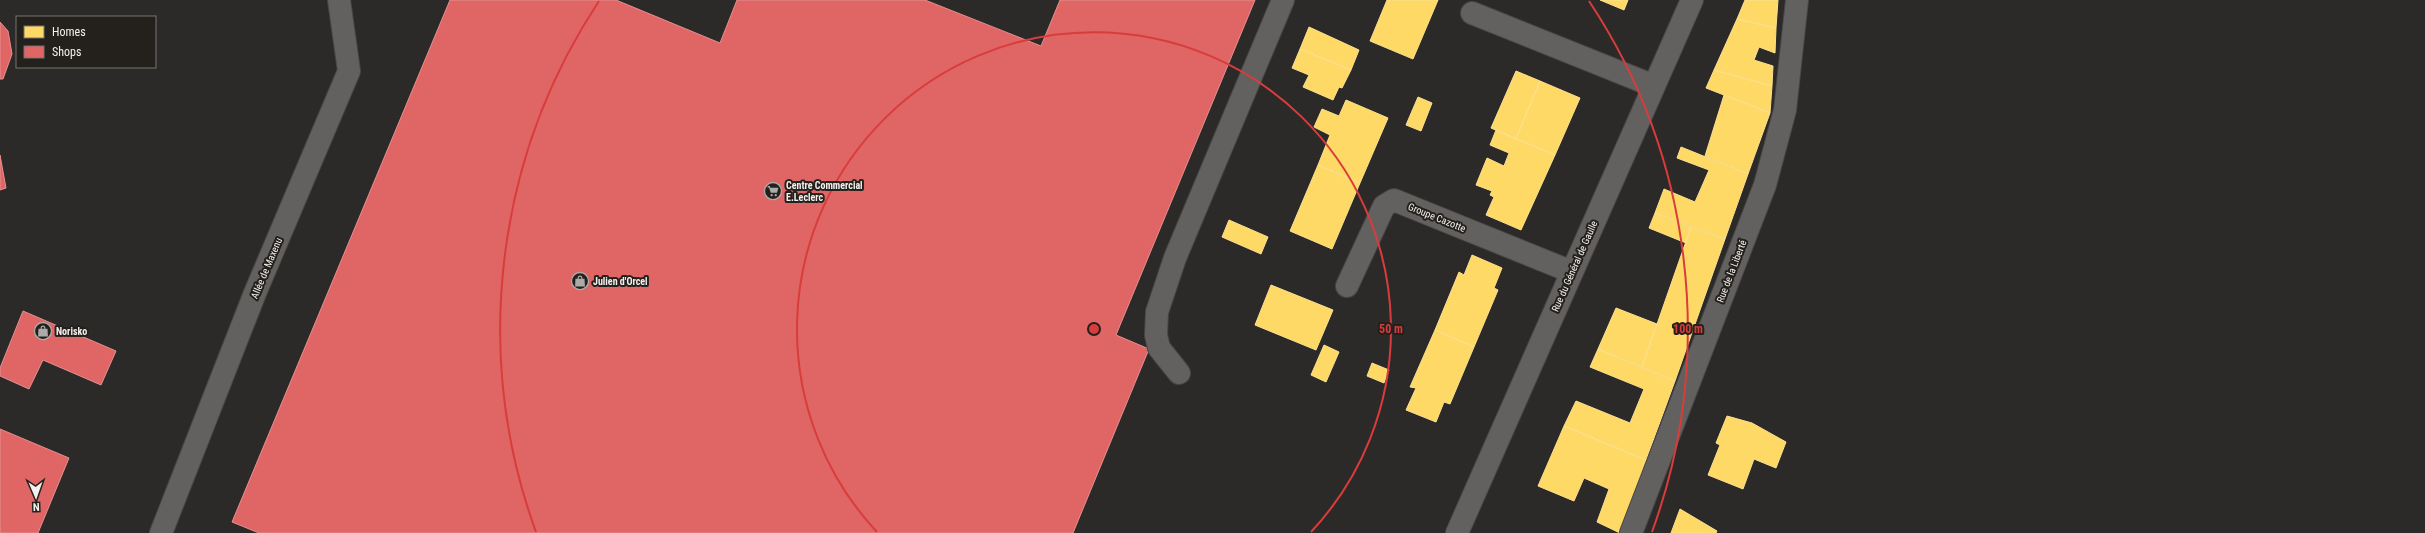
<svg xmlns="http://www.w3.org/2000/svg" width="2425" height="533" viewBox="0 0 2425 533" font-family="'Roboto Condensed',sans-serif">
  <rect width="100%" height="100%" fill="#2c2a28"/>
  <!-- homes -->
  <path fill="#ffd966" stroke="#fbe08f" d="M1387,0h51l-25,59 -43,-18z
    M1600,0h28l-4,10z
    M1745,0h33l-2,28 -39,-9z
    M1737,19l39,9 -1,25 -16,-6 -5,13 19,6 -1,20 -58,-16z
    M1309,27l50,23 -8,20 -51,-21z
    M1300,49l51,21 -9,18 -3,-1 -6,13 -30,-13 6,-12 -17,-7z
    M1714,70l58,16 -2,27 -64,-25z
    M1516,71l24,10 -24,58 -25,-11z
    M1540,81l40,17 -25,57 -39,-16z
    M1724,95l46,18 -22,61 -43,-18z
    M1418,97l14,6 -11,28 -15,-6z
    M1346,100l42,18 -28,65 -42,-18 12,-30 -16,-8 8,-18 17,7z
    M1496,130l59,25 -34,75 -35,-15 8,-18 -4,-2 2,-4 -16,-6 11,-27 17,8 5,-13 -19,-8z
    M1681,147l67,27 -23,65 -70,-26 9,-24 31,13 14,-32 -32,-12z
    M1318,165l42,18 -28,66 -42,-18z
    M1655,213l36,14 -5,16 -37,-15z
    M1229,220l39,17 -7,17 -39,-17z
    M1691,227l34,12 -50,142 -33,-14z
    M1472,255l30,13 -8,20 4,2 -24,57 -39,-17 24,-58 5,3z
    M1271,285l62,25 -17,40 -61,-25z
    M1616,308l41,16 -15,43 -44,-18z
    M1435,330l39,17 -24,57 -6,-2 -8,20 -30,-12 10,-22 -6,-1z
    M1324,345l15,7 -13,30 -15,-7z
    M1598,349l77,32 -29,79 -82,-34 12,-25 54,22 14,-34 -54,-22z
    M1372,363l17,7 -5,13 -17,-7z
    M1727,416l25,7 34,19 -10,26 -22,-9 -11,30 -35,-14 12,-30 -4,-2z
    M1564,426l82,34 -26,73 -23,-11 12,-33 -25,-11 -10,23 -36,-15z
    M1680,509l37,22 -1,2h-45z"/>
  <!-- shops -->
  <path fill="#e06666" stroke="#e68f8f" d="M450,0h166l104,43 17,-43h188l116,46 19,-46h195l-139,335 33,14 -76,184h-814l-27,-11z
    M0,22l8,9 4,23 -9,25h-3z
    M0,155l6,33 -6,2z
    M23,311l93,40 -15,34 -58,-25 -14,29 -29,-13v-8z
    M0,429l69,29 -31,75h-38z"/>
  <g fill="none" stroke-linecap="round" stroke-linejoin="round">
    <!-- minor casing -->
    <g stroke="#494745" stroke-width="24">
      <path id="minor" d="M1472,13l182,73
        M1347,286l37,-80 10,-6 178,72
        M1179,373l-20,-25 -3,-13 1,-23 18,-54 108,-258
        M161,533l94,-240 94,-222 -10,-71
        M1457,533l235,-533
        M1631,533l134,-348 20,-75 12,-110"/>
    </g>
    <!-- minor -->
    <use href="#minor" stroke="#63615f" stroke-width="22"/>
  </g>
  <!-- distance rings -->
  <g fill="none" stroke="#d93c3c" stroke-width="2">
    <path d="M877 532A297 297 0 1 1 1311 532"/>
    <path d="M536 532A594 594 0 0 1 599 1M1589 1A594 594 0 0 1 1652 532"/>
  </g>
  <!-- icons -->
  <defs>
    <g id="supermarket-ring" transform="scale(0.9)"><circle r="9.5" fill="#24211d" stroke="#adaba9" stroke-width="1.5"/><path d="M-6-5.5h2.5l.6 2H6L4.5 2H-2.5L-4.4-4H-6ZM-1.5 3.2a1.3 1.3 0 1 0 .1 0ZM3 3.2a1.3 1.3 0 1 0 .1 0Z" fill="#adaba9"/></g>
    <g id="shop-ring" transform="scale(0.9)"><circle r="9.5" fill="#24211d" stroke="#adaba9" stroke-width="1.5"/><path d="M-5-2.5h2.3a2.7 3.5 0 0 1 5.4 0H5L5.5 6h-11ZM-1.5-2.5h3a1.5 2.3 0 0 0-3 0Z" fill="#adaba9"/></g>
  </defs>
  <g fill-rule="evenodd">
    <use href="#supermarket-ring" x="773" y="191"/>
    <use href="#shop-ring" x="580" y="281"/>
    <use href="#shop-ring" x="43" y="331"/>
  </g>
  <g text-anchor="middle" stroke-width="4" stroke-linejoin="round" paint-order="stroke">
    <!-- poi labels -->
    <g font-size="10" font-weight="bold" fill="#f3f0ee" stroke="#24211d" text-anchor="start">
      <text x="786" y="189">Centre Commercial<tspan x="786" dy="12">E.Leclerc</tspan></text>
      <text x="593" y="285">Julien d'Orcel</text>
      <text x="56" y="335">Norisko</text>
    </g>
    <!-- street labels -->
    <g font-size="10" fill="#f3f0ee" stroke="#24211d">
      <text transform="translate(1437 217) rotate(22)" y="4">Groupe Cazotte</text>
      <text transform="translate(1574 266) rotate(-66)" y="4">Rue du Général de Gaulle</text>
      <text transform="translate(266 268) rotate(-67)" y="4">Allée de Maxenu</text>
      <text transform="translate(1731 271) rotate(-69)" y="4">Rue de la Liberté</text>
    </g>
  </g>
  <circle cx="1094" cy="329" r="6" fill="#d93c3c" stroke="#24211d" stroke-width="2"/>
  <g font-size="12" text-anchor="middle" font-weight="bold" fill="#d93c3c" stroke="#24211d" stroke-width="4" stroke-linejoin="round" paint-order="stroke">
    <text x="1391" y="333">50 m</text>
    <text x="1688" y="333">100 m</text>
  </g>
  <!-- legend -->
  <rect x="16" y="16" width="140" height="52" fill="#24211d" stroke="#777471"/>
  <rect x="24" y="26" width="20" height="12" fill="#ffd966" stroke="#777471"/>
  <text x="52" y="36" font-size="12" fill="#f3f0ee">Homes</text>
  <rect x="24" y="46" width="20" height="12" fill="#e06666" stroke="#777471"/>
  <text x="52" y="56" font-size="12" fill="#f3f0ee">Shops</text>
  <!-- north arrow -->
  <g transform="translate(36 497) rotate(178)" stroke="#24211d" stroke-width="3" paint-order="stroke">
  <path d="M0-3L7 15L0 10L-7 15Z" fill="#f3f0ee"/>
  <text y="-6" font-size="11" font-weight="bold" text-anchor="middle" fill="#f3f0ee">N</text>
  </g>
</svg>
